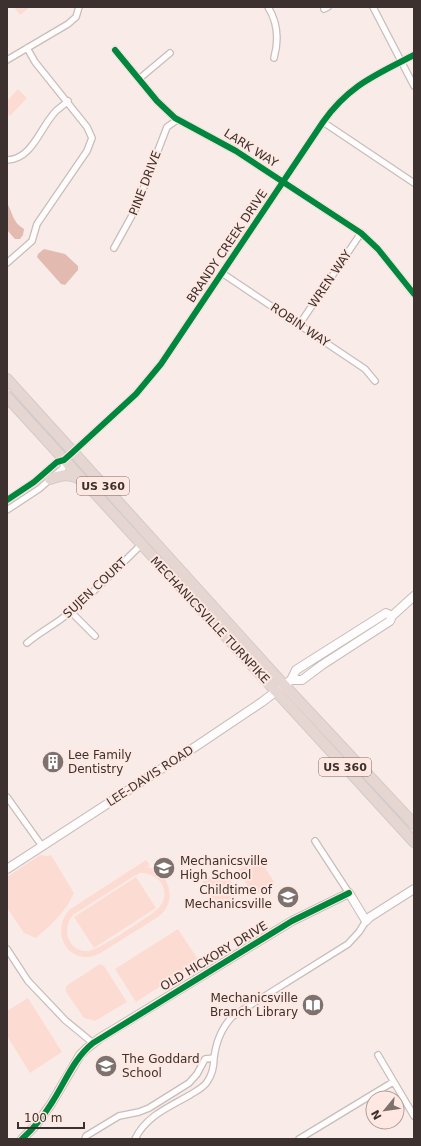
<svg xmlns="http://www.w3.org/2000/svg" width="421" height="1146" viewBox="0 0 421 1146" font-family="'DejaVu Sans',sans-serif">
  <rect width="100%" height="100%" fill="#f9ece8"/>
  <!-- green -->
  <path fill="#fcdcd2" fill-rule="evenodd" d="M14,7h16l-10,8z
    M18,89l9,9 -17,18 -3,-3v-12z
    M40,855l7,1 4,-1 23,38c-9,20 -22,31 -38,45l-12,-5 -17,-25v-31z
    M258,857l17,26 -21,13 -16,-26z
    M146,860l4,5 -3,2c24,5 31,36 11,50l-59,37c-29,13 -50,-20 -30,-44zM140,873c23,0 34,24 14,39 -12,8 -54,38 -66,39 -20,1 -27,-22 -15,-36l61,-39z
    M223,869l16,25 -20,13 -17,-25z
    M136,877l20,31 -62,40 -20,-31z
    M178,929l21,32 -63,41 -21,-33z
    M100,964l4,2 23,36 -32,19 -11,-3 -18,-26v-6z
    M28,998l34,54 -32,21 -23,-37v-25z"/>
  <!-- water -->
  <path fill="#e3baaf" d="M7,203c6,10 5,19 17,26l-1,6 -3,4h-5l-8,-9z
    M44,249l21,5 13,12v4l-13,15 -4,-1 -24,-27 1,-3z"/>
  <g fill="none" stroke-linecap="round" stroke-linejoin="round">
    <!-- street casing -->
    <g stroke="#c8bdba" stroke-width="8">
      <path id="street" d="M268,7c10,16 11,33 6,51
        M373,7l41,79
        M324,9l4,-2
        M115,50l42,51 18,17 61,33 125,82 17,16 36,45
        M7,60l61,-36 8,-7 3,-10
        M139,79l31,-26
        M323,122l91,61
        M7,160c26,-1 33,-33 49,-49 3,-3 8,-6 12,-10
        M114,248l21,-38 32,-83 10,-7
        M7,263l25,-22 5,-17 50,-73 5,-13 -5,-11 -52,-65 -8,-14
        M222,273l143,96 10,12
        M299,325l62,-92
        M7,500l27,-18 23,-20 7,-2 9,-8 63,-58 25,-30 162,-242c26,-37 53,-47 91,-67
        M7,510l32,-21 24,-21 1,-8
        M71,612l24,24
        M27,643c13,-11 29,-19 42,-30 26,-21 48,-45 72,-68
        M7,797l35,49
        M315,841l34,52
        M7,949l21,32 37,39 28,23
        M378,1055l36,61
        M214,1058c2,-16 7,-30 19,-42l115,-72 11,-12 7,-11
        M85,1139l1,-3 33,-20 20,-4 10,-4 40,-25 8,-9 8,-15 9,-1c0,9 -2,17 -7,24 -4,6 -11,9 -17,13 -21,12 -44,21 -55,44
        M299,1139l94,-57"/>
    </g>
    <!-- secondary casing -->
    <g stroke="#c8bdba" stroke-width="10">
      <path id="secondary" d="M291,680h11l20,-15 68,-44 2,-5 22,-20
        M7,869l191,-124 64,-43 29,-22 5,-10 90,-57 6,3
        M22,1139l13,-13 16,-22 29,-49 6,-6 14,-11 192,-117 57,-28 17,28 4,-4 44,-28"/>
    </g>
    <!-- highway casing -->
    <g stroke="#d2cbc9" stroke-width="12">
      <path id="highway" d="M7,379l277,306 130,139
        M7,397l407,445
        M50,479c12,-4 19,-6 30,0"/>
    </g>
    <!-- street -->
    <use href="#street" stroke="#fefcfc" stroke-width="5.5"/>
    <!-- secondary -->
    <use href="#secondary" stroke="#fefcfc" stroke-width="8"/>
    <!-- highway -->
    <use href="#highway" stroke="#e5d6d2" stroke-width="10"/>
    <!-- cycleway casing -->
    <g stroke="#ffe8e2" stroke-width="8">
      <path id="cycleway" d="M115,50l42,51 18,17 61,33 125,82 17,16 36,45
        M7,500l27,-18 23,-20 7,-2 9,-8 63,-58 25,-30 162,-242c26,-37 53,-47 91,-67
        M22,1139c11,-10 21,-22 29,-35 14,-21 22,-45 42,-61l199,-122 57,-28"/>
    </g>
    <!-- cycleway -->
    <use href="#cycleway" stroke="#00873e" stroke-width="6"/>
  </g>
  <!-- icons -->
  <defs>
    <g id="building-disc" transform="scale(1.15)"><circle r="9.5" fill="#7e726f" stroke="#ffe8e2"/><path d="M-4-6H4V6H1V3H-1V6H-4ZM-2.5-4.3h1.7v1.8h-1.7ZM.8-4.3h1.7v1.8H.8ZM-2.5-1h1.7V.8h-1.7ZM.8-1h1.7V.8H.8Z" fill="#fff"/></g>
    <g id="school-disc" transform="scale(1.15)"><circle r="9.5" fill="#7e726f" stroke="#ffe8e2"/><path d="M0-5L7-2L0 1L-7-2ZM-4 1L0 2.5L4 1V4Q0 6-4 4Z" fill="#fff"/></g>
    <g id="library-disc" transform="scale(1.15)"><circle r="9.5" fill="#7e726f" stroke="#ffe8e2"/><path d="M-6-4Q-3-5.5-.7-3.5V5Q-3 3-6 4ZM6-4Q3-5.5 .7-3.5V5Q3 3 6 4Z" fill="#fff"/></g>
  </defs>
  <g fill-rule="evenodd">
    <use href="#building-disc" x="53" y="762"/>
    <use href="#school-disc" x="164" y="868"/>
    <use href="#school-disc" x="288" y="897"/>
    <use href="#library-disc" x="313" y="1005"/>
    <use href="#school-disc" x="106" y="1066"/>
  </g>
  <g text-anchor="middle" stroke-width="4" stroke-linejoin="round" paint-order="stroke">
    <!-- shield labels -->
    <g fill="#ffe8e2" stroke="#766864" stroke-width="1">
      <rect x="77" y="477" width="52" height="18" rx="3"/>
      <rect x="319" y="758" width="52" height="18" rx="3"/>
    </g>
    <g font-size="11" font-weight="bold" fill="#3c312e">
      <text x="103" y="490">US 360</text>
      <text x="345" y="771">US 360</text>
    </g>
    <!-- street labels -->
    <g font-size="12" fill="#3c312e" stroke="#ffe8e2">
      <text transform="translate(251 148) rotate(32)" y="4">LARK WAY</text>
      <text transform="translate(145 183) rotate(-69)" y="4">PINE DRIVE</text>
      <text transform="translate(227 246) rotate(-56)" y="4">BRANDY CREEK DRIVE</text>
      <text transform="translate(330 279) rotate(-56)" y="4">WREN WAY</text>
      <text transform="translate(300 325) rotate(34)" y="4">ROBIN WAY</text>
      <text transform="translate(95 588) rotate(-43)" y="4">SUJEN COURT</text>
      <text transform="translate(210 620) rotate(47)" y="4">MECHANICSVILLE TURNPIKE</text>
      <text transform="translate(150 776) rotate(-33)" y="4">LEE-DAVIS ROAD</text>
      <text transform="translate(214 956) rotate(-31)" y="4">OLD HICKORY DRIVE</text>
    </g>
    <!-- poi labels -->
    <g font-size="12" fill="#3c312e" stroke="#ffe8e2" text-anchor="start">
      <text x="68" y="759">Lee Family<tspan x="68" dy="14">Dentistry</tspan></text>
      <text x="180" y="865">Mechanicsville<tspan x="180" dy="14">High School</tspan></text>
      <text x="272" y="894" text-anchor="end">Childtime of<tspan x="272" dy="14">Mechanicsville</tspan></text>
      <text x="298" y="1002" text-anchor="end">Mechanicsville<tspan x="298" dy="14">Branch Library</tspan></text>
      <text x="122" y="1063">The Goddard<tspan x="122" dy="14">School</tspan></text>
    </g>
  </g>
  <!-- border -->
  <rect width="421" height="1146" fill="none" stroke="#3c312e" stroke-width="16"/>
  <!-- north arrow -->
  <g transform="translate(385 1110) rotate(241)"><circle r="19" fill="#ffe8e2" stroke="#b19f9a"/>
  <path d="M0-3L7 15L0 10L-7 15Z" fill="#7e726f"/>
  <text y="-6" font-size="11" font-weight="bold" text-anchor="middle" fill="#3c312e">N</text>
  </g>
  <!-- scale -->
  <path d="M18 1122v6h66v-6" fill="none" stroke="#3c312e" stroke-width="2"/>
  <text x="24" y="1122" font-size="12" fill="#3c312e" stroke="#ffe8e2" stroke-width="3" paint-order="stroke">100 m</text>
</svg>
